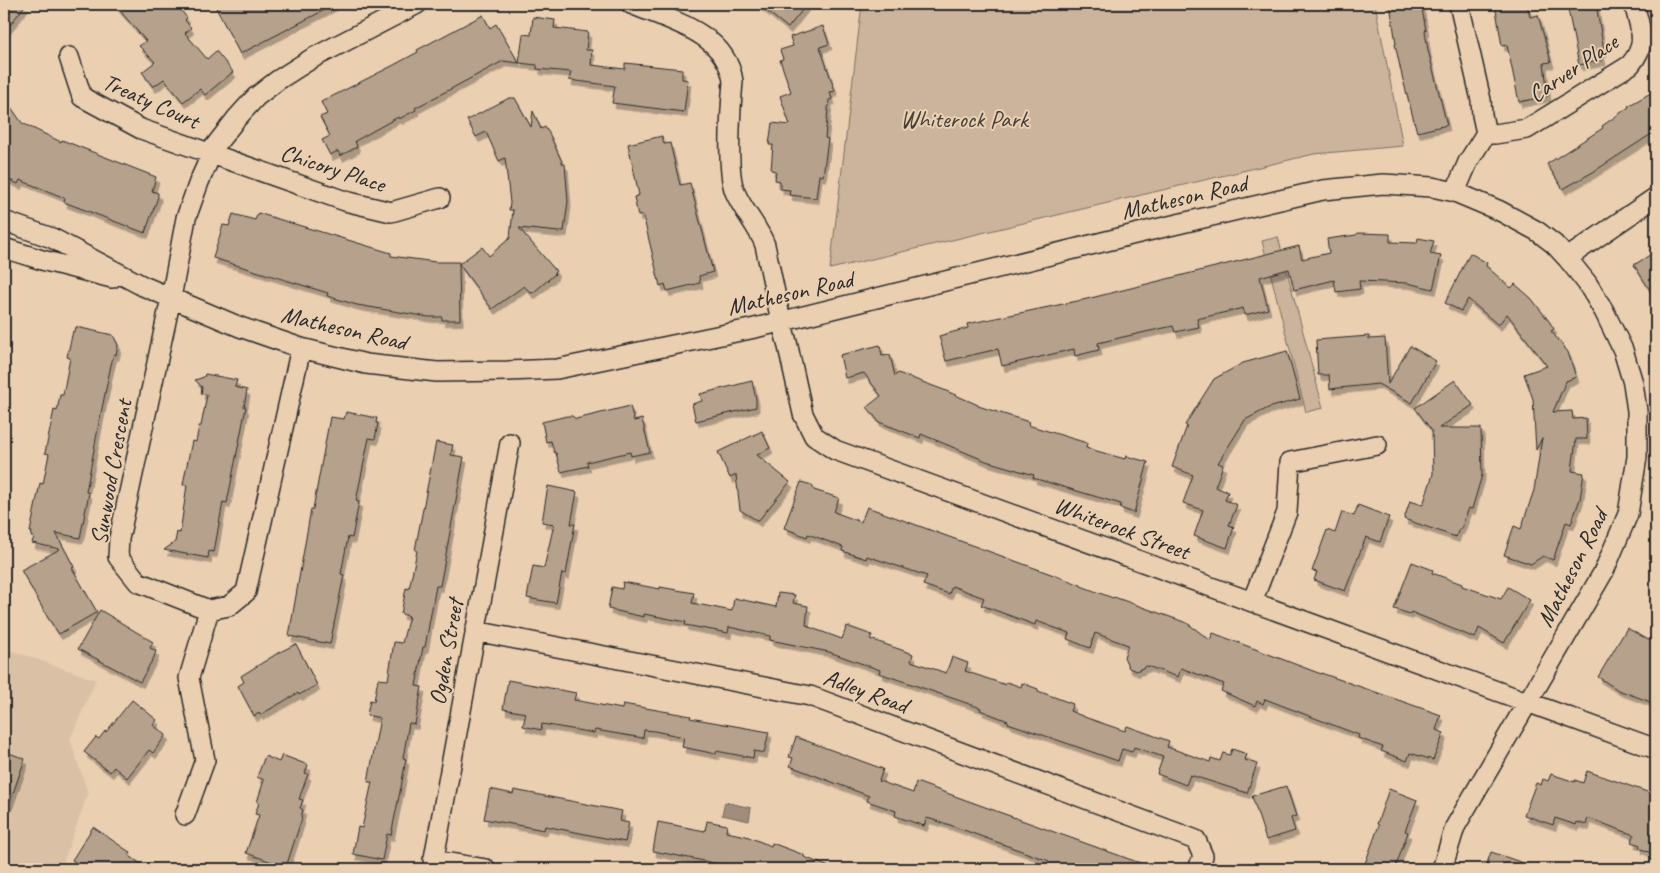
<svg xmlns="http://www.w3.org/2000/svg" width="1660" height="873" viewBox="0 0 1660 873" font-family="Caveat,sans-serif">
  <defs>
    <filter id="shadow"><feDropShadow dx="3" dy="5.5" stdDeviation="0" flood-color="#0004"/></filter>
  </defs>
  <rect width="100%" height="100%" fill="#eacfb1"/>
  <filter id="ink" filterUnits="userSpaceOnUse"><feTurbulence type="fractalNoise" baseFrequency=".02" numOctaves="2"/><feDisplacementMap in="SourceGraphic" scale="10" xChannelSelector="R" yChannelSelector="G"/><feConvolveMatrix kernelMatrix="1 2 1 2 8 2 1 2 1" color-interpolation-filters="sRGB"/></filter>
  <g filter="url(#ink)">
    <!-- built -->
    <path fill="#dac1a6" d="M4,648l92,32 -26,59 18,54 -27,76h-57z"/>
    <!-- green -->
    <path fill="#cbb49b" stroke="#7b7063" d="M862,4h513l28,142 -89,8 -484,115z
      M1278,237l45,171 -17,4 -44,-171z"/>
    <!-- water -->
    <path fill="#9f8e7c" stroke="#71665c" d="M725,802l26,6 -2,13 -27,-6z"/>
    <!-- building -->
    <path fill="#b5a18c" stroke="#2b2b2b" filter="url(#shadow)" d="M4,4h22l-22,29z
      M114,4h62l11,14 -2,2 6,8 -6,5 22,26 9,-8 17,21 -28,23 -5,-6 -17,13 -19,-23 -11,8 -11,-15 13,-10 -16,-16 7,-5z
      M214,4h122l-96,50z
      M758,4h49l-19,24z
      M1390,4h31l5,26 -1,1 3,19 19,75 -30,7 -15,-56 -7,-32h1z
      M1495,4h32l3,13 8,-2 13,47 -7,1 4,33 -29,6 -12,-57 -5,1z
      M1596,4l8,47 -3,1 2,8 -24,5 -11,-56z
      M483,15l7,13 6,-4 23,39 -16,-2 -88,47 1,2 -17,9 -1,-2 -43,24 2,6 -17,9 -2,-5 -8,4 -8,-15 8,-4 -10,-19 7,-3 -6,-12 71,-36 26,-14 -1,-2z
      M533,17l22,3 -1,8 34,4 -2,18h6l-1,15 34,4v-6l57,6v10l6,1 -4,32 -72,-9 3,-17 -46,-6 2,-8 -34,-3v-4l-18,-2 4,-29 8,1z
      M823,26l6,18 -9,3 15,44 -5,1 2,7 -3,1 -4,38 3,1 -5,37 -4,-1 -3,23 -27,-3 1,-5 -10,-1v-8l-5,-1 1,-9 -5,-1 2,-25h-4l3,-22 18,2 -10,-29 11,-4 -11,-32 3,-1 -3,-9 13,-4 -3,-9z
      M1656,90v41l-63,41 -30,17 -16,-25 56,-36 -1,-2 27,-19 -1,-1z
      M4,97l18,26 39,19 1,-2 94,37 -4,14 6,2v4l-13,36 -81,-31 1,-4 -45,-18 -2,4 -14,-7z
      M509,98h6l16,29 2,-16 8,18 4,-2 4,6 14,31h2l3,37 -4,30h-5v1l-40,-4 37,43 -2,2 1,1 -21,18 -3,1 -7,-7 -32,23 -33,-45 23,-17 7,9 21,-18 3,-28h-4l1,-7 -5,-45 -6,3 -13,-29 -10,5 -9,-17z
      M662,136l2,8 6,-1 10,42 10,-2 23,89 -14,4 1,7 -33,8 -2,-7 -5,2 -17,-71 -5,1 -4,-19 5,-2 -11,-51z
      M258,213l133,40v3l45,6h23l1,58h-18v-3h-13l-72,-12 -30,-9 1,-3 -115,-35 10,-33 6,1 4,-12 22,6z
      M1358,233l32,1v8l27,1 1,-5 16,3 -4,13 11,2 -8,33 -26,-6 -48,-2 1,8 -24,3 -2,-12 -40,10 -5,-21 -29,8 8,32 -23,6 -2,-7 -46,11 2,8 -24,5 -2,-6 -50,11 -25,6 1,7 -24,6 -1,-7 -72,17 -4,-17 -52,12 -7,-25 29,-8 -1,-4 120,-25 212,-53 3,13 27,-6 -2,-14 29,-4z
      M1656,251v49l-22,-35z
      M1470,253l17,10 -1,3 25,22 4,-4 16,14 18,23 5,8 -3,2 17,21 8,25 -10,4 -13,31 19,-1 1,8 13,-1 1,21h-11l-4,32 12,2 -4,26 -9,25 -5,-2 -13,38 -10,-4 -12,8 -27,-9 10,-29 7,3 13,-39 8,-52 -6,12 -3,-51 -9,-25 23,-8 -40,-52 -9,11 -30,-26 -7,12 -16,-8z
      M76,327l37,8 5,10 -2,10 -2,-1 -3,11 -11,53 -14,74 3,1 -9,45 -24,-5 18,34 -2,1 25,44 -38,22 -11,-16 -27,-48 39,-21 -28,-6 2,-6h-3l1,-5h-2l10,-49 3,1 6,-30 -4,-1 9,-43 3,1 3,-16h3l7,-37 -3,-1 6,-26h2z
      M1369,336v3l16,-1 3,46 22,-38 26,15 -24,42 -34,-19 -48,5 -1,-14h-11l-2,-35z
      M880,345l2,11 8,-1 5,21 3,-3 46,17 34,15v1l51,16 -1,3 59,18 -1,5 39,11 1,-3 22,6 -14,51 -14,-5 1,-4 -88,-26 1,-3 -48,-14 -65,-27 -1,4 -41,-16 -12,-15 14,-11 -17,-23 -19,5 -5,-23z
      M1287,351l13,48 -32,9 -23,12 -27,43 5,2 -8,22 13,5 -3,8 12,5 -8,20 5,2 -7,21 -33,-12 9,-26 -20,-7 10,-28 -21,-8 15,-41 -2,-1 29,-46 29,-16z
      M205,374l32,6 -2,7 12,3 -3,17h2l-19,96 -4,-1 -9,50 -5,-1 -1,7 -44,-8 11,-8 2,-10 3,1 7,-48h-4l2,-11 7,-33 4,1 3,-16h2l6,-31 -6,-1 1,-7 -7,-7 9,-3z
      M1455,380l18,25 -34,23h42l1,47 -10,34 -3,-1 -8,21h-2l-3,8 -52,-18 6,-18 13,4 10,-31 -1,-43 -17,-23z
      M752,381l4,18v8l-60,14 -4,-17 10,-3 -2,-7z
      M630,406l4,15 8,-2 8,33 -19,4 -1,-4 -43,10 1,4 -27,6 -5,-19 -2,-1 -3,-11 -5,1 -4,-20 25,-6h5l4,3z
      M346,412l31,6 -1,5h2l-3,16 -6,-1 -13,63 3,1 -7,36 -4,-1 -7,37 3,1 -14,69 -41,-8 22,-127h2l17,-92 14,2z
      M762,431l8,17 -13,7 33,27 -32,39 -18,-11 -4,-35 -6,3 -12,-26z
      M436,442l17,3 -2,10 13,2 -24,129h-4l-11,61h-2l-7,39 6,1 -7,37 -6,-1 -6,35 3,1 -5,28 -10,48 -4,-1 -5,26 -29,-6 5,-27 4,1 10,-46h-4l12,-64 -13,-3 3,-15 4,1 4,-22 10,1 6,-38 8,1 7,-27 -8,-2 5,-26 3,1 8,-38 -2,-1z
      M801,482l11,3 2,5 25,8 -5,14 27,10 6,-15 214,78v1l32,12 1,-1 73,26 23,17 3,-7 108,41v-1l120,42 -5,15 8,3 -11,27 -23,-7 -3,8 -26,-10 2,-4 -25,-9 1,-3 -94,-36 -2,5 -6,-3 -2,5 -34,-15 3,-7 -43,-16 -3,9 -31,-11 -11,5 -7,-3 -5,-11 4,-12 -33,-12 -5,15 -23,-9 2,-6 -33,-12 -1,4 -54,-20 3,-7 -32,-12 -3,8 -26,-9 4,-9 -60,-20 -1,3 -24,-8 1,-4 -35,-13 -1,3 -23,-9z
      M548,486l29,6 -6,32h4l-9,50 -4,-1 -6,30 -29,-5 6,-32 11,2 10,-44 -12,-2z
      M1358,505l31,12 -9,25 -14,-5 -21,54 -31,-11 3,-8 -5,-1 15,-41 8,3 7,-21 12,4z
      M1412,562l21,8 -1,3 30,11v2l39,13 7,-12 22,13 -26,43 -25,-15 -4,10 -64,-26 -1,2 -16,-5z
      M623,582l37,7v-2l34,6 -2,10 40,8 2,-13 42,9 2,-14 17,2 -2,8 15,3 -2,19 3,1v1l33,12 5,-13 25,9 -2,4 43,15 -2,7 35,12 6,-16 16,6 -3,8 41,14 1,-3 14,5 1,-4 16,6v2l35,13 -3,7 17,7 38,13 2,-5 42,15 -2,6 43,15 1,-4 9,3 3,-8 7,2 2,-6 15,5 -2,6 12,4 -10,29 -57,-18 -4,10 -29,-11 6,-17 -29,-10 -2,5 -10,-3 -4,12 -110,-38v-2l-28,-11 1,-2 -102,-35 1,-3 -51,-18 -59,-12v-4l-41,-9 -1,6 -43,-8 1,-3 -42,-8v3l-36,-8 4,-22 10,2z
      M100,610l53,32 -3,6 6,3 -2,6 -14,25 -62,-33z
      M1627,628l29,16v60l-38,-14 -20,-13z
      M296,644l21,41 -18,10 -1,-2 -38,22 -1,-2 -5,3 -16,-30 6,-4 -3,-6 37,-23z
      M508,680l68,13 -2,7 48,9 1,-5 68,12 -1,2 79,14 -5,21 -10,-2 -1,7 -37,-7v3l-34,-7 2,-10 -30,-6 -10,-1 -1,8 -48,-8 -1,3 -52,-9 -1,6 -18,-4 3,-13 -23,-4z
      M132,700l25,20 -4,5 13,10 -13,18 -4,-3 -22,28 -13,-11 -4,5 -26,-20 12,-15 3,2 6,-8 1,1z
      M796,737l87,32 -4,12 34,12 3,-11 235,85v2h-105l3,-8 -102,-37 -20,-6 -3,8 -29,-10 1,-5 -29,-10 2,-5 -79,-30 3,-8 -4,-1z
      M4,751l21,8 -19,54 -2,-1z
      M282,755l26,10 -3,8 3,1 -9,25 4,1 -3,8 3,2 -2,7 1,1 -16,49 -40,-14 13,-38 -4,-1 4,-11 -2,-1 7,-22 -7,-3 8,-21 14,6z
      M1587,771l69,24v60l-17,-7 1,-3 -8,-3 2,-7 -46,-17 -2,7 -9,-3 -1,3 -21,-7 -2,7 -29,-10 12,-32 5,2 2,-6 5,2 3,-7 24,8v-2l8,3z
      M1286,786l10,30 -5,2 4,13 -29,9 -14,-44z
      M490,789l23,5 1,-4 108,21 -2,10 9,2 -4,19 -80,-16 -1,4 -60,-11z
      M1389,789l28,11 -12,31 3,1 -13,37h-32l16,-44 -2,-1z
      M707,821l20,4 -1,7 20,4 25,10 1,-3 32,12v2l28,11 -1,1h-86l-92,-18 5,-29 47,9z
      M93,827l38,26 -2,3 20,13h-63l-14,-9z
      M1491,852l44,15v2h-50z"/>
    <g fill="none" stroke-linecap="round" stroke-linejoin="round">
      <!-- minor casing -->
      <g stroke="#2b2b2b" stroke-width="22">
        <path id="minor" d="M631,4c39,16 95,29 102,77 -2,24 -7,90 2,111 8,19 23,34 30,53l16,76 6,21 16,72 11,22 21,14 821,299
          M69,57l13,40 59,32 204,72 46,11 49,-14
          M1486,133l9,1 32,-5 103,-64c19,-22 10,-36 4,-61
          M1455,192l13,-30 18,-29 -4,-18 -1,-15 -22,-96
          M4,221l48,17 91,48 97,41 61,21 65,16 71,8 71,-1 49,-2 198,-41 380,-94 188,-44 60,-6 49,3 23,5 45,19 37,20 17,13 13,14 20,25 17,28 19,39 10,33 4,28v46l-9,57 -24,57 -149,256 -13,42
          M4,248l38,12 70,18
          M1567,258l89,-61
          M301,348l-55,244 -17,14 -20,4 -71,-28 -20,-25 1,-18 52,-241 15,-80 13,-36 16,-36 21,-27 20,-22 22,-17 33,-21 106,-55
          M1252,602l35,-90 3,-50 87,-17
          M475,631l335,65 386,144 7,16 -5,13
          M185,815l20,-55 -16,-82 20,-68
          M433,860l53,9
          M432,869l78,-426"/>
      </g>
      <!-- minor -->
      <use href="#minor" stroke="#eacfb1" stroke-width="19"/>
    </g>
  </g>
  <g text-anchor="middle" stroke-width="4" stroke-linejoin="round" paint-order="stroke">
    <!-- street labels -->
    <g font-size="24" fill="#2b2b2b" stroke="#eacfb1">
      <text transform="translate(1573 68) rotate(-34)" y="8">Carver Place</text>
      <text transform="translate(151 101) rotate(24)" y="8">Treaty Court</text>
      <text transform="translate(333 168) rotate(18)" y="8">Chicory Place</text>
      <text transform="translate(1184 197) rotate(-13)" y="8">Matheson Road</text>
      <text transform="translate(790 293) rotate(-13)" y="8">Matheson Road</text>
      <text transform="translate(344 328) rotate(13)" y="8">Matheson Road</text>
      <text transform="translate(111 472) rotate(-80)" y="8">Sunwood Crescent</text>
      <text transform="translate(1122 528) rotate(20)" y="8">Whiterock Street</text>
      <text transform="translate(1572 568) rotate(-63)" y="8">Matheson Road</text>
      <text transform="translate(446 652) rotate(-80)" y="8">Ogden Street</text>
      <text transform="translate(866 691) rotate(20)" y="8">Adley Road</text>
    </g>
    <!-- park labels -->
    <g font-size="24" fill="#43403c" stroke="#eacfb1">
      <text x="964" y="127">Whiterock Park</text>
    </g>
  </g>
  <!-- margin -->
  <rect width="1660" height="873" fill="none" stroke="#eacfb1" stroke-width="20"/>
  <rect x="10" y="10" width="1640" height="853" fill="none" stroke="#2b2b2b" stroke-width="2" filter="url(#ink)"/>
</svg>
